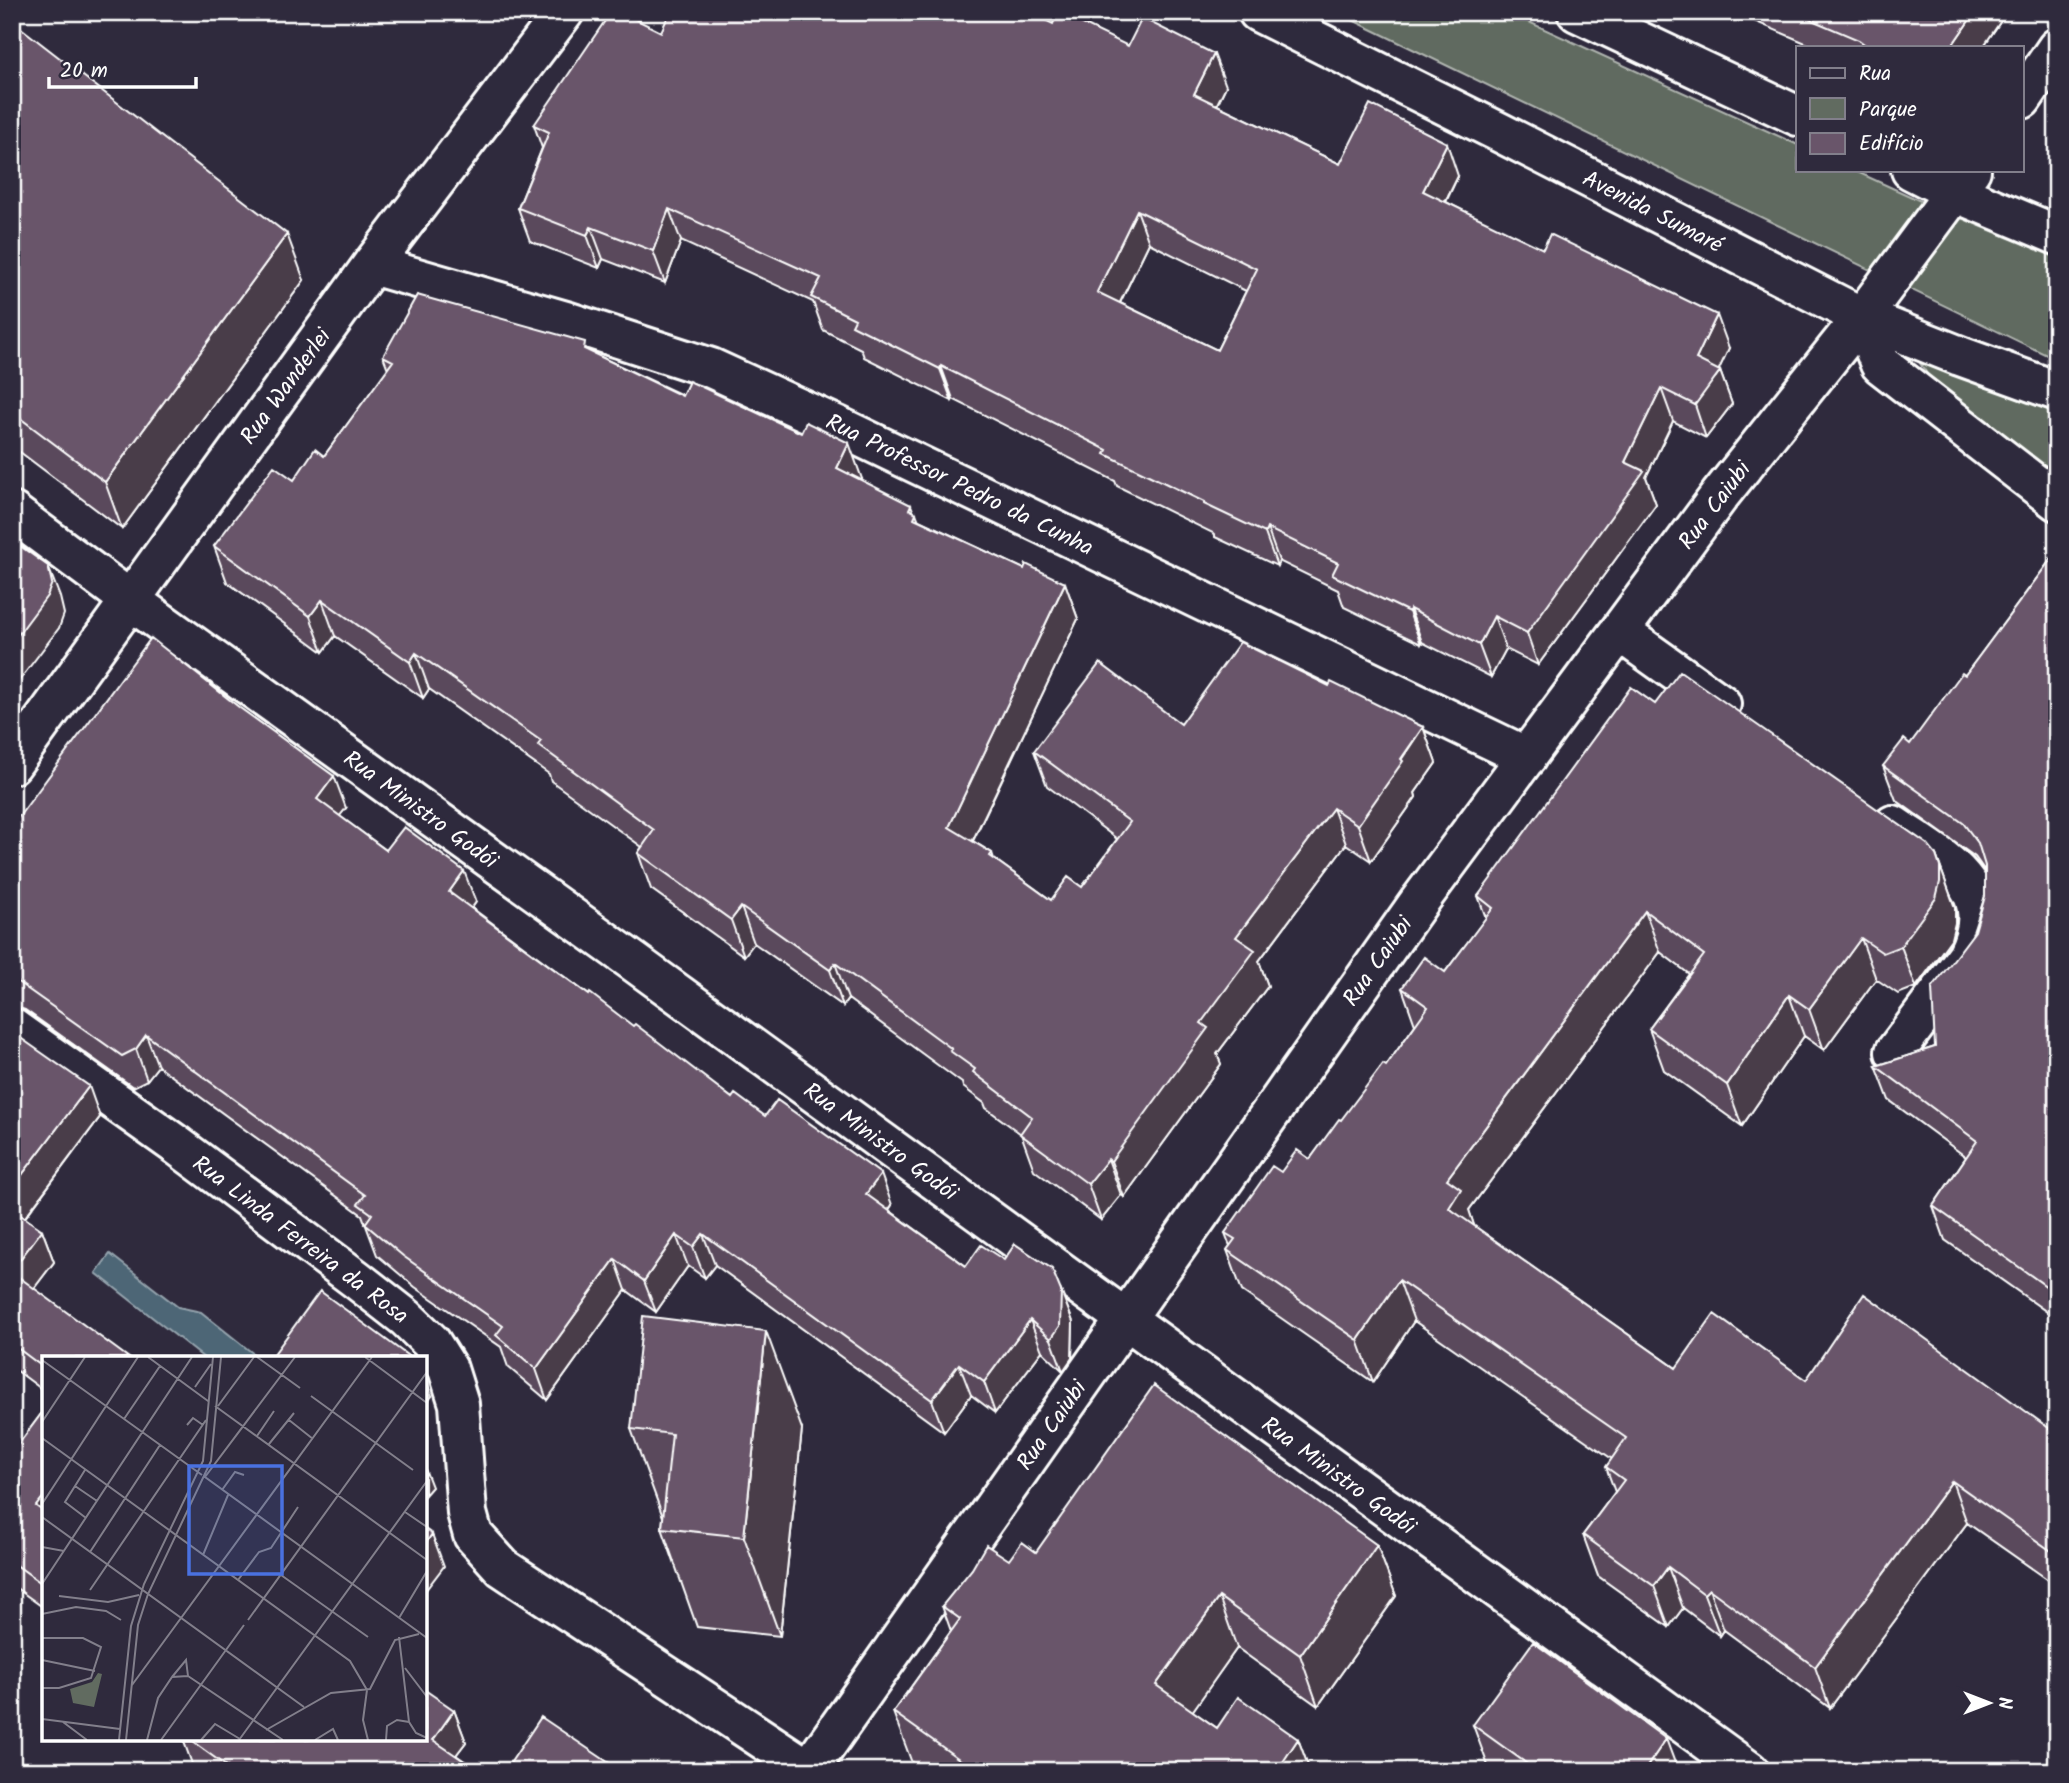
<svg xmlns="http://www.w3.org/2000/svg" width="2069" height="1783" viewBox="0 0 2069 1783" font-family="Kalam,sans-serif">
  <rect width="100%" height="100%" fill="#2f2a3d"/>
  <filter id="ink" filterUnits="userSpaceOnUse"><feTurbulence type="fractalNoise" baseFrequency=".0143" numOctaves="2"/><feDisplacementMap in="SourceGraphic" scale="14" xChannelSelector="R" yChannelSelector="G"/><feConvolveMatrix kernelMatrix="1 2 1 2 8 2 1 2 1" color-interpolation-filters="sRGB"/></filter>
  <g filter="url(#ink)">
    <!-- green -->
    <path fill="#616b60" stroke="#b0b5b0" stroke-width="2" d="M1336,12h171l291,133v25h55l72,33 132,55v102z
      M1917,359l140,51v73l-107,-76z"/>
    <!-- water -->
    <path fill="#4d6676" stroke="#94a3ad" stroke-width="2" d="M110,1254l68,53 23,5 54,43 -2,3h-49l-108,-85z"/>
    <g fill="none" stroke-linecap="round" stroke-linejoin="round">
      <!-- minor casing -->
      <g stroke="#fff" stroke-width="44">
        <path id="minor" d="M372,265l197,57 142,46 127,58 689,331
          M1862,317l18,47 177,137
          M12,512l118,88 504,362 1115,809
          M1620,632l101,72
          M12,764l360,-499 192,-253
          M1893,825c49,34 109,60 74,131l-72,96
          M12,1028l166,118 178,133 50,39 25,24 17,27 11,35 8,109 6,22 30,33 308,203
          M808,1771l611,-869 301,-407 142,-178"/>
      </g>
      <!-- secondary casing -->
      <g stroke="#fff" stroke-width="44">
        <path id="secondary" d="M2022,99l35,-51
          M1862,317l109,-147"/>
      </g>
      <!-- primary casing -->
      <g stroke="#fff" stroke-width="44">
        <path id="primary" d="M1258,12l243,121 361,184 98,39 97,35
          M1577,12l221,104
          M1911,170l43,22 103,43"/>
      </g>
      <!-- minor -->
      <use href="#minor" stroke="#2f2a3d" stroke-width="38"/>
      <!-- secondary -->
      <use href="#secondary" stroke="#2f2a3d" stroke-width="38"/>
      <!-- primary -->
      <use href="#primary" stroke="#2f2a3d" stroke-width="38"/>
    </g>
    <!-- wall -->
    <path fill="#5a495b" stroke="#fff" stroke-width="2" fill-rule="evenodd" d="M1733,12h274l-24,35h-168z
      M12,21l292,259 -182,249 -110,-83z
      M1053,24l75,22 98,40 -9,19 123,59 118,12 -12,26 283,146 -11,22 2,1 12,33 -26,34 -33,-17 -27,56 10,27 -118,161 -32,-16 -15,28 -69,-35 -1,2 -77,-37 -6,-17 -59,-29 -2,5 -62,-29v-3l-98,-48 -2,-5 -162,-82 -1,2 -88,-44 -3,-8 -38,-19 -10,-28 -132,-61 -16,42 -62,-24 -4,9 -69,-27 -12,-33 24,-60 -8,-23 127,-93zM1149,243l97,48 -29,59 -97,-47z
      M588,351l274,128 -1,2 52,31 6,8 105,49 41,14 13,36 -105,222 19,12 2,6 57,41 31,-13 35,-48 -70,-53 -13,-35 147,-27 148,-38 94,41 13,36 -21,30 1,4 -45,64 -25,-17 -87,117 9,25 -51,68 4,10 -97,133 -3,-2 -20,25 -67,-50 -13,-36 -35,-26 -2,-5 -21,-16 -1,-4 -114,-84 -5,7 -89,-63 -10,13 -93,-67 -13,-36 4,-6 -91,-66 -2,-7 -120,-85 -6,9 -88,-62 -12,16 -96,-70 -13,-36 110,-90 64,-87 -5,-13z
      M2057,551v768l-112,-79 -12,-34 33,-49 -77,-57 -13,-34 59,-19 50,-151v-25l-10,-14 -79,-57 -13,-34 27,-22 55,-69z
      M1655,704l281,151 19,53v15l-4,16 -35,48 -18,7 -22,-15 -52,71 -20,-14 -62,90 -78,-56 -15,-41 40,-55 -29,-22 -191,258 5,16 202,142 130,12 251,54v152l-90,-63 -137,185 -106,-78 -4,6 -37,-28 -14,19 -71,-51 -15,-41 32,-43 -9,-25 6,-8 -198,-138 -41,61 -131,-91 -15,-41 3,-4 -5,-13 56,-61 29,-13 76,-93 29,-41 -13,-37 43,-16 41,-54 -8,-22z
      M346,808l-7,8 47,34 90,52 -4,6 117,87 143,103 160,107 -3,5 77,56 38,-6 57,31 12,31 -1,36 -9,13 -21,-20 -47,62 -24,-18 -27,37 -229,-167 -10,13 -17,-12 -32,46 -30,-22 -79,110 -39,-33 -7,-20 -86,-60 -38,-32 -15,-40 -204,-149 -11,14 -14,7 -108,-77 -13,-4v-180z
      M12,1032l88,85 -75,101 17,12 12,32 -20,26 10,70v33l-32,-24z
      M44,1410v198l-32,-23v-132z
      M631,1429h171l-22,207 -83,-9 -35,-99 1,-11z
      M1377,1545l19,51 -78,110 -81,-58 -45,63 25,17 81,11 12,32h-388l-10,-8 -19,-51 58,-81 -9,-25 67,-46 27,-8z
      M454,1710l12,32 -10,13 23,16h-278l-9,-7 -9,-25h242z
      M1473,1725l205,46h-188z"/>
    <!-- shaded-wall -->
    <path fill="#4a3c4a" stroke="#fff" stroke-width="2" d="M1975,12h32l-24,35h-32z
      M1214,54l12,32 -20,40 -12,-32z
      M1447,143l11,33 -23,47 -12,-32z
      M669,209l12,32 -16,42 -12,-32z
      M1137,210l12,33 -40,82 -12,-33z
      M591,227l12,32 -4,9 -12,-33z
      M287,234l17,46 -182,249 -17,-47z
      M1717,315l12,33 -14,30 5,-7 12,33 -26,34 -11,-33 1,-46z
      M941,366l12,33 -1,2 -12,-32z
      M1661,388l12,33 -27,56 10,27 -118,161 -11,-32 98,-171z
      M849,443l13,36 -12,25 -13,-36z
      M911,505l4,10 1,-2 13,36 -20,-40z
      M1267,528l12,33 -2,5 -12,-33z
      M48,566l12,31 4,17 -5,14 -47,62v-47z
      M1065,583l13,36 -116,244 -13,-36z
      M322,600l13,36 -12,16 -13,-36z
      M1410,609l12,33 -1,2 -12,-32z
      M1494,616l12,33 -15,28 -12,-32z
      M416,653l13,36 -6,9 -13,-36z
      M1423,727l13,36 -21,30 1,4 -45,64 -13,-36z
      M334,776l12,32 -18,23 -11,-32z
      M1333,808l13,36 -87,117 9,25 -51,68 4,10 -97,133 -13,-36 90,-138 35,-86z
      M1936,855l19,53v15l-4,16 -35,48 -15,-41z
      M464,871l12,31 -15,21 -12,-31z
      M741,907l13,36 -10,13 -13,-36z
      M1645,911l15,41 -191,258 7,21 -27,-23 -2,-29z
      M1861,938l15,41 -52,71 -15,-41z
      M835,963l13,36 -5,7 -13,-36z
      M1789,995l15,41 -62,90 -15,-41z
      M146,1035l12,31 -11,14 -11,-31z
      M89,1086l11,31 -87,116 -1,-3v-42z
      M1108,1159l13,36 -20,25 -13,-36z
      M881,1174l11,31 -15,20 -11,-31z
      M42,1230l12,32 -31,41 -11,-30v-3z
      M703,1234l12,31 -10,13 -12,-31z
      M676,1235l12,31 -32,46 -12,-31z
      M615,1259l11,31 -79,110 -11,-31z
      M1399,1280l15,41 -41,61 -15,-42z
      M1061,1291l12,31 -1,36 -9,13 -12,-32z
      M1030,1320l12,31 -47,62 -11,-31z
      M766,1331l36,98 -22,207 -36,-99z
      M959,1364l12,31 -27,37 -12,-32z
      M425,1378l7,18 -7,9z
      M425,1469l7,18 -7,8z
      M1952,1481l15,42 -137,185 -15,-41z
      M44,1496v32l-8,-22z
      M432,1534l12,32 -19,25v-47z
      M1377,1545l19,51 -78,110 -18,-51z
      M1668,1567l15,41 -14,19 -15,-41z
      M1709,1589l15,41 -4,6 -16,-42z
      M1219,1597l18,51 -62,88 -19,-51z
      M454,1710l12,32 -22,29 -11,-31z
      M1298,1739l12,32h-34z
      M1666,1739l12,32h-34z"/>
    <!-- building -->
    <path fill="#69556a" stroke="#fff" stroke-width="2" fill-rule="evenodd" d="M611,12h10l40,20 9,-20h359l24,12 5,-12 70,34 14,-28 72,36 -20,40 146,70 30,-60 77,39 -24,48 120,58 7,-15 167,81 -21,44 24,12 -25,34 -34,-17 -36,74 19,9 -117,162 -33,-17 -15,29 -69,-36 -1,3 -77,-37 6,-12 -71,-35 -2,5 -61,-29v-2l-99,-48 2,-4 -166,-84 -1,3 -88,-44 3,-6 -44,-22 10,-19 -152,-69 -16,42 -62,-24 -4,8 -69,-27 31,-76 -15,-7zM1137,210l120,59 -40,81 -120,-58z
      M1793,12h182l-24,35h-83l-9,-7z
      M12,21l275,213 -182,248 -93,-70z
      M417,295l168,47 -1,7 98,47 7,-15 112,52 5,-11 43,21 -12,25 74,37 -2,4 7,4 -2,5 110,51 2,-5 39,19 -116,244 43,26 -2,3 61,44 17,-23 14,10 48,-65 -96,-71 66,-88 81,61 59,-82 89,44 2,-4 92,45 -22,32 2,2 -45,64 -25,-17 -97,129 19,13 -54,73 7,5 -97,133 -3,-2 -20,25 -68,-50 12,-17 -59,-45 2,-3 -25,-18 2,-2 -117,-86 -5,7 -89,-63 -10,13 -93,-67 16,-23 -116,-85 3,-4 -125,-88 -6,9 -88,-62 -12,16 -96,-70 60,-80 20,14 21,-31 9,7 69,-95 -10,-5z
      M20,546l28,20 4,17 -5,13 -35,47v-88z
      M2057,551v743l-124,-88 44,-65 -101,-75 59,-19 -3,-59 43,-57 10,-35v-30l-7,-23 -15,-20 -80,-57 21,-27 6,5 52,-71 3,2z
      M151,638l89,70 94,68 -17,23 69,51 18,-23 60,44 -15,21 140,103 1,-2 43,33 2,-2 97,74 3,-4 30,22 12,-16 104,74 -15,20 100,72 15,-21 23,15 11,-16 37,25 9,22 -1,35 -9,13 -21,-19 -46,62 -25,-18 -27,36 -229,-166 -10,13 -17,-12 -32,46 -29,-22 -79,110 -40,-34 7,-9 -100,-70 -38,-32 7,-10 -14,-10 7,-9 -219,-160 -10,14 -14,7 -110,-78v-152z
      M1680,671l247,173 9,11 4,12v15l-4,16 -35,48 -18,7 -22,-15 -52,71 -20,-14 -62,90 -78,-56 55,-74 -59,-44 -198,268 14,10 -12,19 227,160 38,-54 92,66 58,-86 193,140v121l-105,-74 -137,186 -106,-78 -5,5 -36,-27 -14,19 -71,-51 41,-55 -18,-13 20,-29 -227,-158 -41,60 -131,-90 8,-11 -10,-6 47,-67 9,6 16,-22 13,9 29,-40 2,1 42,-56 3,2 42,-59 -26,-19 22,-31 21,15 48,-64 -15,-12 153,-209 24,17z
      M12,1032l77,54 -77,102z
      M12,1209l30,21 -30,40z
      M12,1272l117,86h-85v10l-32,-24z
      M320,1291l91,67h-140z
      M643,1316l123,15 -22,206 -82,-9 10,-94 -41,-5z
      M1154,1385l223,160 -77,110 -81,-58 -63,88 61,43 21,-31 60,42 -21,32h-301l-83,-59 67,-93 -18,-13 30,-37 14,-24 23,15 13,-18 14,10z
      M44,1410v86l-8,10 8,6v73l-32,-23v-109z
      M425,1529l7,5 -7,10z
      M1533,1642l133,97 -22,32h-107l-64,-46z
      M425,1690l29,20 -21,30 46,31h-246l-44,-32h236z
      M541,1717l80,54h-116z"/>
  </g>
  <g text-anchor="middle" stroke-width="5" stroke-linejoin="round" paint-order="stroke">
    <!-- street labels -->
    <g font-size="23" fill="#fff" stroke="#2f2a3d">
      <text transform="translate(1653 211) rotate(27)" y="8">Avenida Sumaré</text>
      <text transform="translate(285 386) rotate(-54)" y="8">Rua Wanderlei</text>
      <text transform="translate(960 484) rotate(26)" y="8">Rua Professor Pedro da Cunha</text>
      <text transform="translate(1714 505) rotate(-53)" y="8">Rua Caiubi</text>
      <text transform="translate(421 809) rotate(36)" y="8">Rua Ministro Godói</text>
      <text transform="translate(1377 961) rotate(-55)" y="8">Rua Caiubi</text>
      <text transform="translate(881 1141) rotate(36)" y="8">Rua Ministro Godói</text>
      <text transform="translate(301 1239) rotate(37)" y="8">Rua Linda Ferreira da Rosa</text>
      <text transform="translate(1051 1425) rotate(-55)" y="8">Rua Caiubi</text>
      <text transform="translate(1339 1475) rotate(36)" y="8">Rua Ministro Godói</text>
    </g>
  </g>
  <!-- overview -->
  <g transform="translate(42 1356)">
    <rect width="385" height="385" fill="#2f2a3d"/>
    <path d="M56,317l4,1 -8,33 -21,-4 -3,-14 22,-7z" fill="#616b60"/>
    <path fill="none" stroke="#827f8b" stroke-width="2" d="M106,1l60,44M215,1l43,31M253,1l-90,120 222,161M323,1l62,46M0,4l160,115M153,31l16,-23M269,40l102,74M173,50l212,154M176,50l36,-49M82,63l36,-53M247,64l24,19M0,66l43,-65M145,69l6,-7 10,7M215,80l17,-25M0,82l308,223 17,29 -4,30 5,20M227,88l25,-31M43,114l-20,32 21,16M33,130l22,15M180,134l13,-18 9,3M0,148l96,-147M363,156l22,15M0,161l262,190M0,191l22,4M48,196l70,-107M161,199l25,-60M239,219l87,62M196,224l21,-28 12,-4 27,-41M0,228l150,-227M48,234l116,-170M17,240l49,6 31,-7M0,258l34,-7 30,4 15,9M357,262l28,-47M206,264l179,-248M357,281l10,85M0,282h41l18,9 -10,31 -32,10h-17M0,304l53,11M363,312l22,29M146,320l95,64M130,321l14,-17 2,16M90,329l240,-328M0,363l78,10M21,366l24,18M224,374l65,-37 39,-4 25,-49 24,-6M77,384l12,-114 13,-42 59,-123 10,-104M84,384l12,-115 10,-31 63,-133 10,-104M105,384l11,-42 14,-21 16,-1M119,384l83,-115M159,384l14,-16 25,15M197,384l188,-259M273,384l18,-11 5,11M344,384l1,-14 10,-6 12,2 7,11 11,5"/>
    <path fill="#4a71e0" fill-opacity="0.15" stroke="#4a71e0" stroke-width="3.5" d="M147,110h93v108h-93z"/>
    <rect width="385" height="385" fill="none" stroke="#fff" stroke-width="3.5"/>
  </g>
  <!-- margin -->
  <rect width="2069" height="1783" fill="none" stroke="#2f2a3d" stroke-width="42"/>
  <rect x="21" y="21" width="2027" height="1741" fill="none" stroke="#fff" stroke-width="2.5" filter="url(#ink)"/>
  <!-- legend -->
  <rect x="1796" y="46" width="228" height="126" fill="#2f2a3d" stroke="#827f8b" stroke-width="2"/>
  <rect x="1810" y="68" width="35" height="10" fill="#2f2a3d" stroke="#827f8b" stroke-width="2"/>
  <text x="1859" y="80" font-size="21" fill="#ffffff">Rua</text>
  <rect x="1810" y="98" width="35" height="21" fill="#616b60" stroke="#827f8b" stroke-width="2"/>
  <text x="1859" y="116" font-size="21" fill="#ffffff">Parque</text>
  <rect x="1810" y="133" width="35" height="21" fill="#69556a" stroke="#827f8b" stroke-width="2"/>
  <text x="1859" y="150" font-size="21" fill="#ffffff">Edifício</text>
  <!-- north arrow -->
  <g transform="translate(1989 1703) rotate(90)" stroke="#2f2a3d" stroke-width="5" paint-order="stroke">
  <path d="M0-5L12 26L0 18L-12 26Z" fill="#ffffff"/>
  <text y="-10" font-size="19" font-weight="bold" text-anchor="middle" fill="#ffffff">N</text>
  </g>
  <!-- scale -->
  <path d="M49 77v10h147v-10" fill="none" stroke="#ffffff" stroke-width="3.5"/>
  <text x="60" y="77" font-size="21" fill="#ffffff" stroke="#2f2a3d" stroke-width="5" paint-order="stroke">20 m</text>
</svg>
